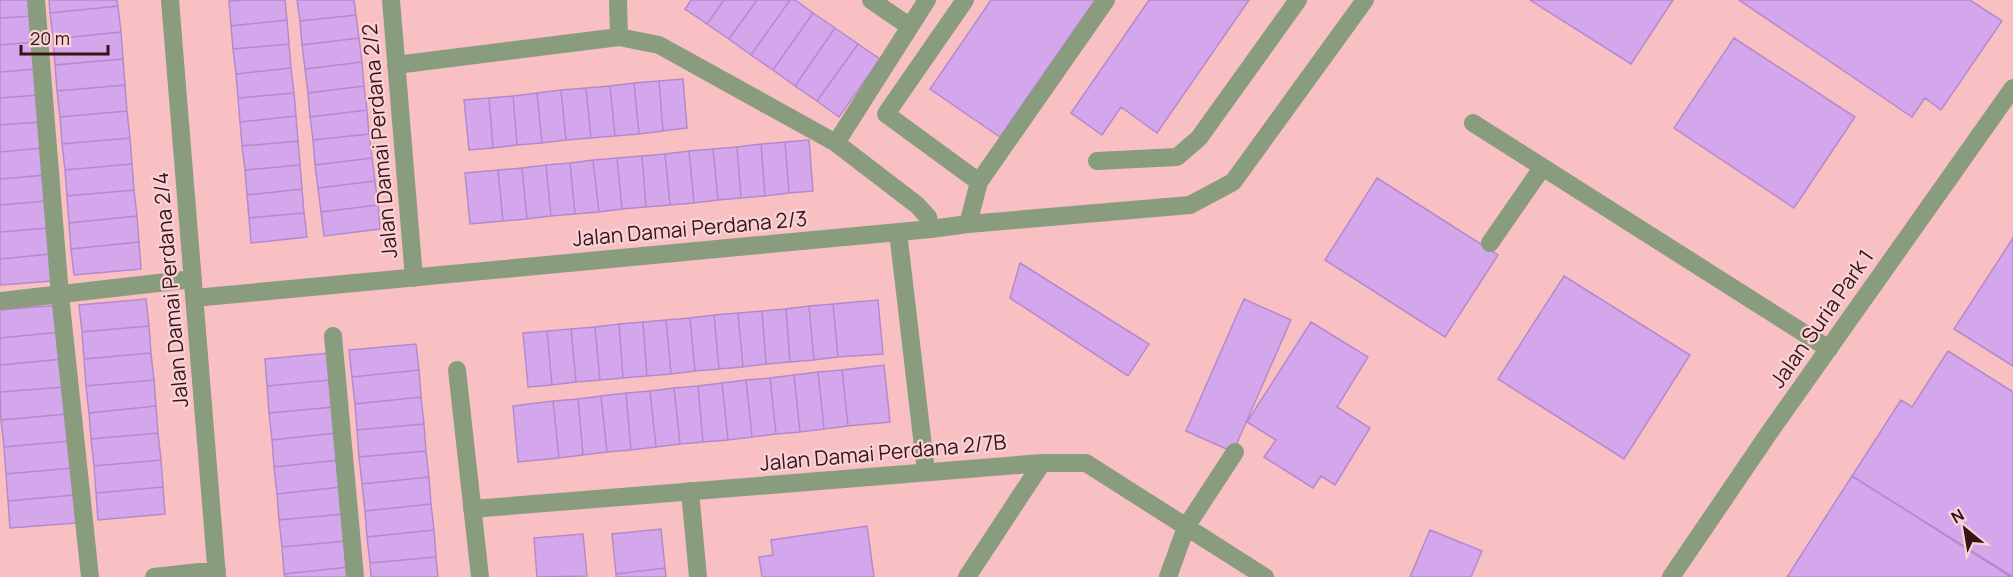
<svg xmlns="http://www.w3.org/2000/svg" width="2013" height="577" viewBox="0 0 2013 577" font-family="Manrope,sans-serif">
  <rect width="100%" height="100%" fill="#f8c0c3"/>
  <!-- building -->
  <path fill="#d4a6eb" stroke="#b689cd" stroke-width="1.5" d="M0,0h31l2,16 -33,2z
    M49,0h68l1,6 -68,7z
    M242,0h43l2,20 -56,6 -2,-25z
    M297,0h57l2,15 -56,6z
    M691,0h33l-17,24 -22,-15z
    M724,0h33l-28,39 -22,-15z
    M757,0h33l-39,55 -22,-16z
    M790,0h5l18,13 -40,57 -22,-15z
    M991,0h104l-95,137 -70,-48z
    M1149,0h100l-92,133 -36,-26 -19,28 -31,-22z
    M1530,0h143l-42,64z
    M1739,0h231l32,21 -61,89 -16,-12 -13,19z
    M118,6l3,26 -68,7 -3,-26z
    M813,13l22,15 -40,58 -22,-16z
    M356,15l3,23 -57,7 -2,-24z
    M33,16l2,26 -35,3v-27z
    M287,20l2,24 -56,5 -2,-23z
    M835,28l23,16 -41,57 -22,-15z
    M121,32l2,27 -68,6 -2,-26z
    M359,38l3,24 -57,7 -3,-24z
    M1734,38l121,79 -61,91 -120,-80z
    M35,42l1,27 -36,3v-27z
    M289,44l2,24 -55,6 -3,-25z
    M858,44l22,15 -41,58 -22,-16z
    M123,59l2,26 -68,6 -2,-26z
    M362,62l2,24 -56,7 -3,-24z
    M291,68l3,25 -56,5 -2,-24z
    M36,69l2,26 -38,3v-26z
    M683,79l4,49 -24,3 -4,-50z
    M659,81l4,50 -24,3 -5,-51z
    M634,83l5,51 -24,2 -5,-50z
    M125,85l2,26 -67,6 -3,-26z
    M364,86l3,24 -57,7 -2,-24z
    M610,86l5,50 -24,2 -5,-50z
    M586,88l5,50 -25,2 -5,-50z
    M561,90l5,50 -24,3 -5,-50z
    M294,93l2,23 -56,6 -2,-24z
    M537,93l5,50 -25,2 -4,-49z
    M38,95l2,27 -40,3v-27z
    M513,96l4,49 -24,3 -4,-50z
    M489,98l4,50 -24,2 -5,-50z
    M367,110l2,24 -56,6 -3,-23z
    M127,111l3,27 -68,6 -2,-27z
    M296,116l2,25 -56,5 -2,-24z
    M40,122l3,26 -43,4v-27z
    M369,134l3,24 -57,7 -2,-25z
    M130,138l2,26 -67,6 -3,-26z
    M809,140l4,51 -24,2 -4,-51z
    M298,141l2,24 -55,5 -3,-24z
    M785,142l4,51 -24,3 -4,-52z
    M761,144l4,52 -24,2 -4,-51z
    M737,147l4,51 -23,2 -5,-51z
    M43,148l2,27 -45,4v-27z
    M713,149l5,51 -24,3 -5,-52z
    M689,151l5,52 -24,2 -5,-51z
    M665,154l5,51 -24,2 -4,-51z
    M642,156l4,51 -24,2 -5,-51z
    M372,158l3,23 -57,7 -3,-23z
    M617,158l5,51 -23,3 -6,-52z
    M593,160l6,52 -24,2 -5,-51z
    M570,163l5,51 -24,2 -5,-51z
    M132,164l2,26 -67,6 -2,-26z
    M300,165l2,24 -55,6 -2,-25z
    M546,165l5,51 -24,3 -5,-51z
    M522,168l5,51 -24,2 -5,-51z
    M498,170l5,51 -33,3 -5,-51z
    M45,175l1,26 -46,4v-26z
    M1377,178l121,77 -53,82 -120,-77z
    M375,181l3,24 -57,7 -3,-24z
    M302,189l2,24 -55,5 -2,-23z
    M134,190l3,26 -68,7 -2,-27z
    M46,201l3,27 -49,4v-27z
    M378,205l2,24 -56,7 -3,-24z
    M304,213l3,24 -56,6 -2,-25z
    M137,216l2,26 -68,7 -2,-26z
    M49,228l2,26 -51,5v-27z
    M2013,238v128l-59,-37z
    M139,242l2,27 -67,6 -3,-26z
    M51,254l2,27 -53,4v-26z
    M1020,263l129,81 -21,32 -118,-78z
    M1564,276l126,79 -66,104 -126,-80z
    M146,299l3,27 -67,6 -3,-27z
    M1244,299l47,21 -58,132 -47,-21z
    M878,300l5,54 -45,3 -5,-53z
    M833,304l5,53 -24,3 -5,-54z
    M59,305l2,27 -61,6v-28z
    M809,306l5,54 -24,2 -4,-53z
    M786,309l4,53 -24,2 -4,-53z
    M762,311l4,53 -23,3 -5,-54z
    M738,313l5,54 -24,2 -5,-54z
    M714,315l5,54 -24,2 -5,-53z
    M690,318l5,53 -24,3 -5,-54z
    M666,320l5,54 -24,2 -4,-54z
    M643,322l4,54 -24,2 -4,-54z
    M1311,322l57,35 -31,50 33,21 -35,57 -14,-9 -8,12 -49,-31 12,-17 -29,-18z
    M619,324l4,54 -23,2 -5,-53z
    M149,326l2,27 -67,6 -2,-27z
    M595,327l5,53 -24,2 -5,-53z
    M571,329l5,53 -24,3 -5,-54z
    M547,331l5,54 -24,2 -5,-54z
    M61,332l2,27 -63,6v-27z
    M416,344l3,26 -67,7 -3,-27z
    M1948,351l65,41v185l-161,-101 49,-76 11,7z
    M151,353l3,27 -68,6 -2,-27z
    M329,353l2,27 -64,6 -2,-27z
    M63,359l2,28 -65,5v-27z
    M884,365l6,57 -42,4 -6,-56z
    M419,370l2,27 -66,7 -3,-27z
    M842,370l6,56 -24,3 -6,-57z
    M818,372l6,57 -24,3 -6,-57z
    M794,375l6,57 -24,2 -6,-56z
    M770,378l6,56 -24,3 -6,-57z
    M154,380l2,26 -67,7 -3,-27z
    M331,380l3,27 -65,6 -2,-27z
    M746,380l6,57 -24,3 -6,-57z
    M722,383l6,57 -25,2 -5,-56z
    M698,386l5,56 -23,2 -6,-56z
    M65,387l2,27 -66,6 -1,-28z
    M674,388l6,56 -24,3 -6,-56z
    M650,391l6,56 -25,3 -5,-57z
    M626,393l5,57 -24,2 -6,-56z
    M601,396l6,56 -24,3 -5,-56z
    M421,397l3,27 -67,6 -2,-26z
    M578,399l5,56 -24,3 -6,-57z
    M553,401l6,57 -41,4 -5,-56z
    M156,406l2,27 -67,6 -2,-26z
    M334,407l2,26 -64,7 -3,-27z
    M67,414l3,27 -66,6 -3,-27z
    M424,424l2,27 -67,6 -2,-27z
    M158,433l3,27 -67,6 -3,-27z
    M336,433l3,27 -65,7 -2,-27z
    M70,441l2,27 -66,6 -2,-27z
    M426,451l3,26 -67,7 -3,-27z
    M161,460l2,27 -67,6 -2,-27z
    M339,460l2,27 -64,7 -3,-27z
    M72,468l2,27 -66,6 -2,-27z
    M1852,476l159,101h-224z
    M429,477l2,27 -66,7 -3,-27z
    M163,487l2,27 -67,6 -2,-27z
    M341,487l3,27 -65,6 -2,-26z
    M74,495l3,28 -67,5 -2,-27z
    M431,504l3,26 -67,7 -2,-26z
    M344,514l2,27 -64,6 -3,-27z
    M867,526l7,51h-112l-3,-20 14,-2 -2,-15z
    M661,529l4,39 -49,6 -4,-40z
    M434,530l2,27 -66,6 -3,-26z
    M1430,530l52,21 -11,26h-61z
    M583,534l4,42 -50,1 -3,-39z
    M346,541l3,26 -65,7 -2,-27z
    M436,557l2,20h-67l-1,-14z
    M349,567l1,10h-65l-1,-3z
    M665,568l1,9h-50v-3z"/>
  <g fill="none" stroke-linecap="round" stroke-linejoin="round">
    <!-- minor -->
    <path stroke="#899c7e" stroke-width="18" d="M36,0l24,295 30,282
      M170,0l47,577
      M391,0l23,278
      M618,0l1,37
      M871,0l38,26
      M965,0l-79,114 93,68
      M396,65l223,-28 40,8 177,98 81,62 11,12 3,12
      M1473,123l356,226
      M836,143l91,-143
      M1097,161l80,-4 22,-19 99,-138
      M968,224l11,-42 127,-182
      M898,232l28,240
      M1490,243l52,-75
      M194,298l737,-69 37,-5 222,-19 43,-23 132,-182
      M0,301l193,-22
      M333,336l22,241
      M457,370l23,207
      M690,491l8,86
      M472,509l570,-46h44l179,114
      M154,577l63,-7
      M967,577l75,-114
      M1168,577l18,-50 49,-75
      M1671,577l98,-144 244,-345"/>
  </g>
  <g text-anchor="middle" stroke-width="4.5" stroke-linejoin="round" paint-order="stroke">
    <!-- street labels -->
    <g font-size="21" fill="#361419" stroke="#f9d2d5">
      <text transform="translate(380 141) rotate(-95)" y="7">Jalan Damai Perdana 2/2</text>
      <text transform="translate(690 229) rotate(-5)" y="7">Jalan Damai Perdana 2/3</text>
      <text transform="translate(171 290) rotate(-95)" y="7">Jalan Damai Perdana 2/4</text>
      <text transform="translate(1822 319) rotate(-55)" y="7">Jalan Suria Park 1</text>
      <text transform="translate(883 453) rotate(-5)" y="7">Jalan Damai Perdana 2/7B</text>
    </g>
  </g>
  <!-- north arrow -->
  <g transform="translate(1965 529) rotate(330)" stroke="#f9d2d5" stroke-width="4.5" paint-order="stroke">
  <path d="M0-4.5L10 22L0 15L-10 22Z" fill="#361419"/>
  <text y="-9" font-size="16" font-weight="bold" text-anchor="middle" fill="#361419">N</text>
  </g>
  <!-- scale -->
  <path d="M21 45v9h87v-9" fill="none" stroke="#361419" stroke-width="3"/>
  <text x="30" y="45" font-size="18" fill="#361419" stroke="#f9d2d5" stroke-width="4.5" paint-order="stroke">20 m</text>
</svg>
